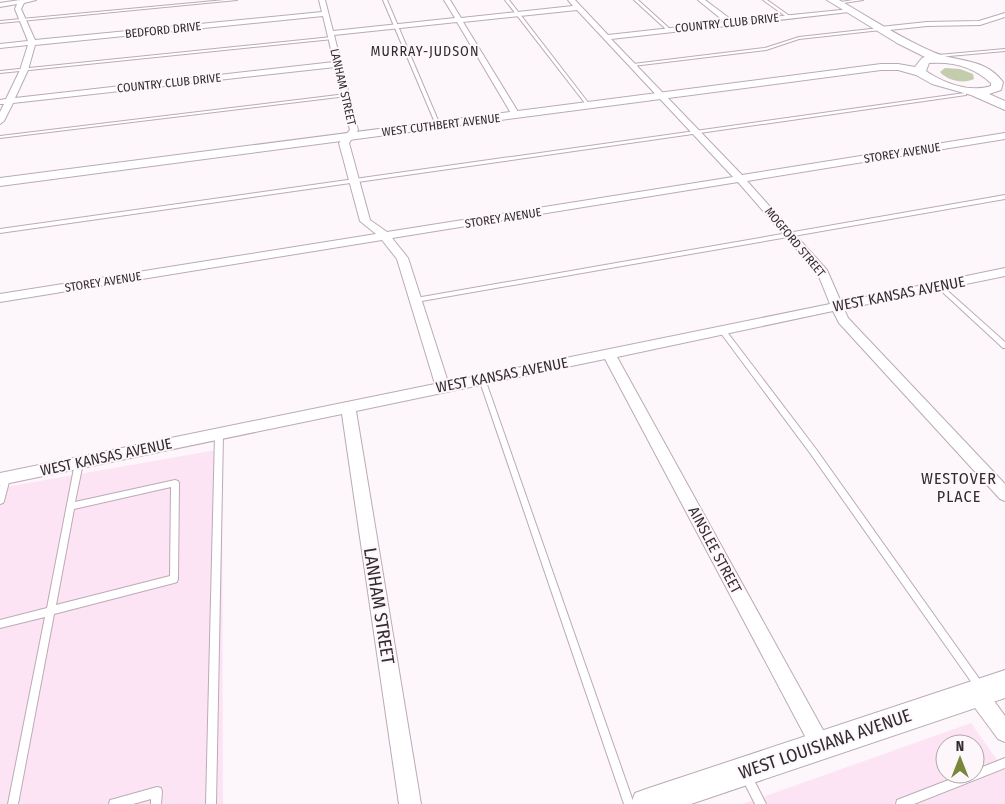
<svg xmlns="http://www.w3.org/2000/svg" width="1005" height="804" viewBox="0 0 1005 804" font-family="'Fira Sans Condensed',sans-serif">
  <rect width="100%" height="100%" fill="#fdf6fb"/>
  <!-- built -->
  <path fill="#fde4f5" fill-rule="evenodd" d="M222,449l1,355h-223v-316z
    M971,723l34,48v33h-262zM945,744h30v30h-30z"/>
  <!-- green -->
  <path fill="#c4ccae" d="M945,68l15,1 13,5 1,5c-10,5 -26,2 -34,-7z"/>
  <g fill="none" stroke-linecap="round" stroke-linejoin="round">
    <!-- lane casing -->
    <g stroke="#bbaab6" stroke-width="2">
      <path id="lane" d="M225,0h12l-237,23v-2z
        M383,0h4l53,125v1l-4,-1z
        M505,0h4l81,105v2h-2z
        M634,0h4l32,29v2h-2z
        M763,0h4l24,17 -3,1z
        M853,0h10l-26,4 -2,-1z
        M880,28l1,2 -82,9 -33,11 -133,16 -2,-1 2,-1 132,-16 34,-11z
        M332,37l2,1 -1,1 -333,34v-2z
        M1005,49v2l-67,6 -2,-1 2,-1z
        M965,93h1v2l-966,138v-4z
        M346,94h1v2l-347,42v-2z
        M1005,195v4l-589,103 -3,-2 3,-2z
        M939,284l2,1 64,57v6h-2l-66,-61v-2z
        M720,328h4l92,121 167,235 2,3 -2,3 -3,2 -3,-2 -167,-237 -90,-121 -1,-2z
        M480,377h4l1,2 149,425h-10l-145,-425z
        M219,431l3,1 1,2 -7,370h-10l9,-370 1,-2z
        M79,460l3,1 1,2 -8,39 100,-22 3,1 1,2 -1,96 -1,3 -3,1 -120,31 -36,190h-10l37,-187 -45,11v-8l47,-12 28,-145 1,-2zM171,487l-1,89 -114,29 18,-96z
        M6,475l3,1 1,2 -6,23 -1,2 -3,1v-18l3,-10z
        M1005,758v10l-91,36h-18l1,-4 67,-26h11v-4z
        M746,771l4,1 16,32h-11l-14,-28 1,-4z
        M157,787l4,1 1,4 -1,12h-10v-5l-18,5h-24l1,-4 4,-1z"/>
    </g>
    <!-- street casing -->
    <g stroke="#bbaab6" stroke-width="2">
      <path id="street" d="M20,0h16l-12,3 -3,6 14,31 287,-28 -3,-12h6l8,31 122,-13 -11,-18h6l11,18 112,-12 -5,-6h7l33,35 117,-13 -27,-22h7l28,21 118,-12 1,1 -3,2 -238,27 131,136 263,-42v6l-258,42 80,89 14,32 164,-34v8l-161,33 4,9 157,166v17l-5,-2 -161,-176 -6,-12 -216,46 211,382 3,7 -3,7 -7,3 -7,-3 -209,-394 -249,52 65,393h-22l-57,-390 -342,71v-12l435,-89 -38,-125 -15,-19 -382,62v-8l376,-60 -16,-13 -21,-78 11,-13 -15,-63 -322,36 -9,18 -4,3v-12l4,-8h-4v-4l6,-1 14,-29 8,-25 -28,3v-4l28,-3 -13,-32 2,-5 -17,3v-4zM577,10l156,167 -346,55 -17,-12 -21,-77 9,-13 -24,-95 123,-13 55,93 4,3 4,-3 -57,-93zM323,16l11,46 -319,36 13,-28 7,-25zM738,182l80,92 12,30 -382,78 -40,-124 -16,-20z
        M1005,13v4l-25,8 -53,1 -47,5 -4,-2 4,-2 47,-5 52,-1z
        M977,684l7,3 21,29v26l-7,-3 -28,-38 -3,-7 3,-7z"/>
    </g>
    <!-- secondary casing -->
    <g stroke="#bbaab6" stroke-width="2">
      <path id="secondary" d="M827,0h12c31,18 62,38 94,52 25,11 51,5 70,30l-2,8 -12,4 16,7v9l-34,-15 -39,-11 -16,-9 -18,-5h-17l-881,116v-8l881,-114h17l17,3 7,-9 3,-1 -28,-14zM929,63c24,-2 45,4 62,20v3c-21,7 -48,-3 -65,-15z
        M1005,670v28l-314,106h-60l4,-11 11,-4z"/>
    </g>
    <!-- lane -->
    <use href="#lane" fill="#fff" fill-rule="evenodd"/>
    <!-- street -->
    <use href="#street" fill="#fff" fill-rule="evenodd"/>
    <!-- secondary -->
    <use href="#secondary" fill="#fff" fill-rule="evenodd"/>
  </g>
  <g text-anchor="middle" stroke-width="4" stroke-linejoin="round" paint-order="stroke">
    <!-- far-street labels -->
    <g font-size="12" fill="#322b30" stroke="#fdf6fb">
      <text transform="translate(727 23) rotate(-6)" y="4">COUNTRY CLUB DRIVE</text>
      <text transform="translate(163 30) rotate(-6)" y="4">BEDFORD DRIVE</text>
      <text transform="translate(169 83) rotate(-6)" y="4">COUNTRY CLUB DRIVE</text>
      <text transform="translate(343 87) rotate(77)" y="4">LANHAM STREET</text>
      <text transform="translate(441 125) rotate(-7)" y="4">WEST CUTHBERT AVENUE</text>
      <text transform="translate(902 153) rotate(-9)" y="4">STOREY AVENUE</text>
      <text transform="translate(503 218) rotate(-9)" y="4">STOREY AVENUE</text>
      <text transform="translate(795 242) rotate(50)" y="4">MOGFORD STREET</text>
      <text transform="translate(103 282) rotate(-9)" y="4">STOREY AVENUE</text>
    </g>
    <!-- far-neighbourhood labels -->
    <g font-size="14" letter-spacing="1" fill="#322b30" stroke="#fdf6fb">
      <text x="425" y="56">MURRAY-JUDSON</text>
    </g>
    <!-- street labels -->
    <g font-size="15" fill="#322b30" stroke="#fdf6fb">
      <text transform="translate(899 294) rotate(-11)" y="5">WEST KANSAS AVENUE</text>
      <text transform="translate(502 375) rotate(-11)" y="5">WEST KANSAS AVENUE</text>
      <text transform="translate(106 457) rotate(-12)" y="5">WEST KANSAS AVENUE</text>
      <text transform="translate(715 550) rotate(62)" y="5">AINSLEE STREET</text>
    </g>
    <!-- neighbourhood labels -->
    <g font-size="16" letter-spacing="1" fill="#322b30" stroke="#fdf6fb">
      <text x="959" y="484">WESTOVER<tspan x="959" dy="18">PLACE</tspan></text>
    </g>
    <!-- near-street labels -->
    <g font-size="18" fill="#322b30" stroke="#fdf6fb">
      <text transform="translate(379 606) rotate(81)" y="6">LANHAM STREET</text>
      <text transform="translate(825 744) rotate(-19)" y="6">WEST LOUISIANA AVENUE</text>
    </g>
  </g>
  <!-- north arrow -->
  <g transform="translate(960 759)"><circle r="24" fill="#fdf6fb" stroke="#aca5aa"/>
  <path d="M0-4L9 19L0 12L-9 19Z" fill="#788838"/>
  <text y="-8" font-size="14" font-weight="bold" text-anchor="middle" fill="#322b30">N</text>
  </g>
</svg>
